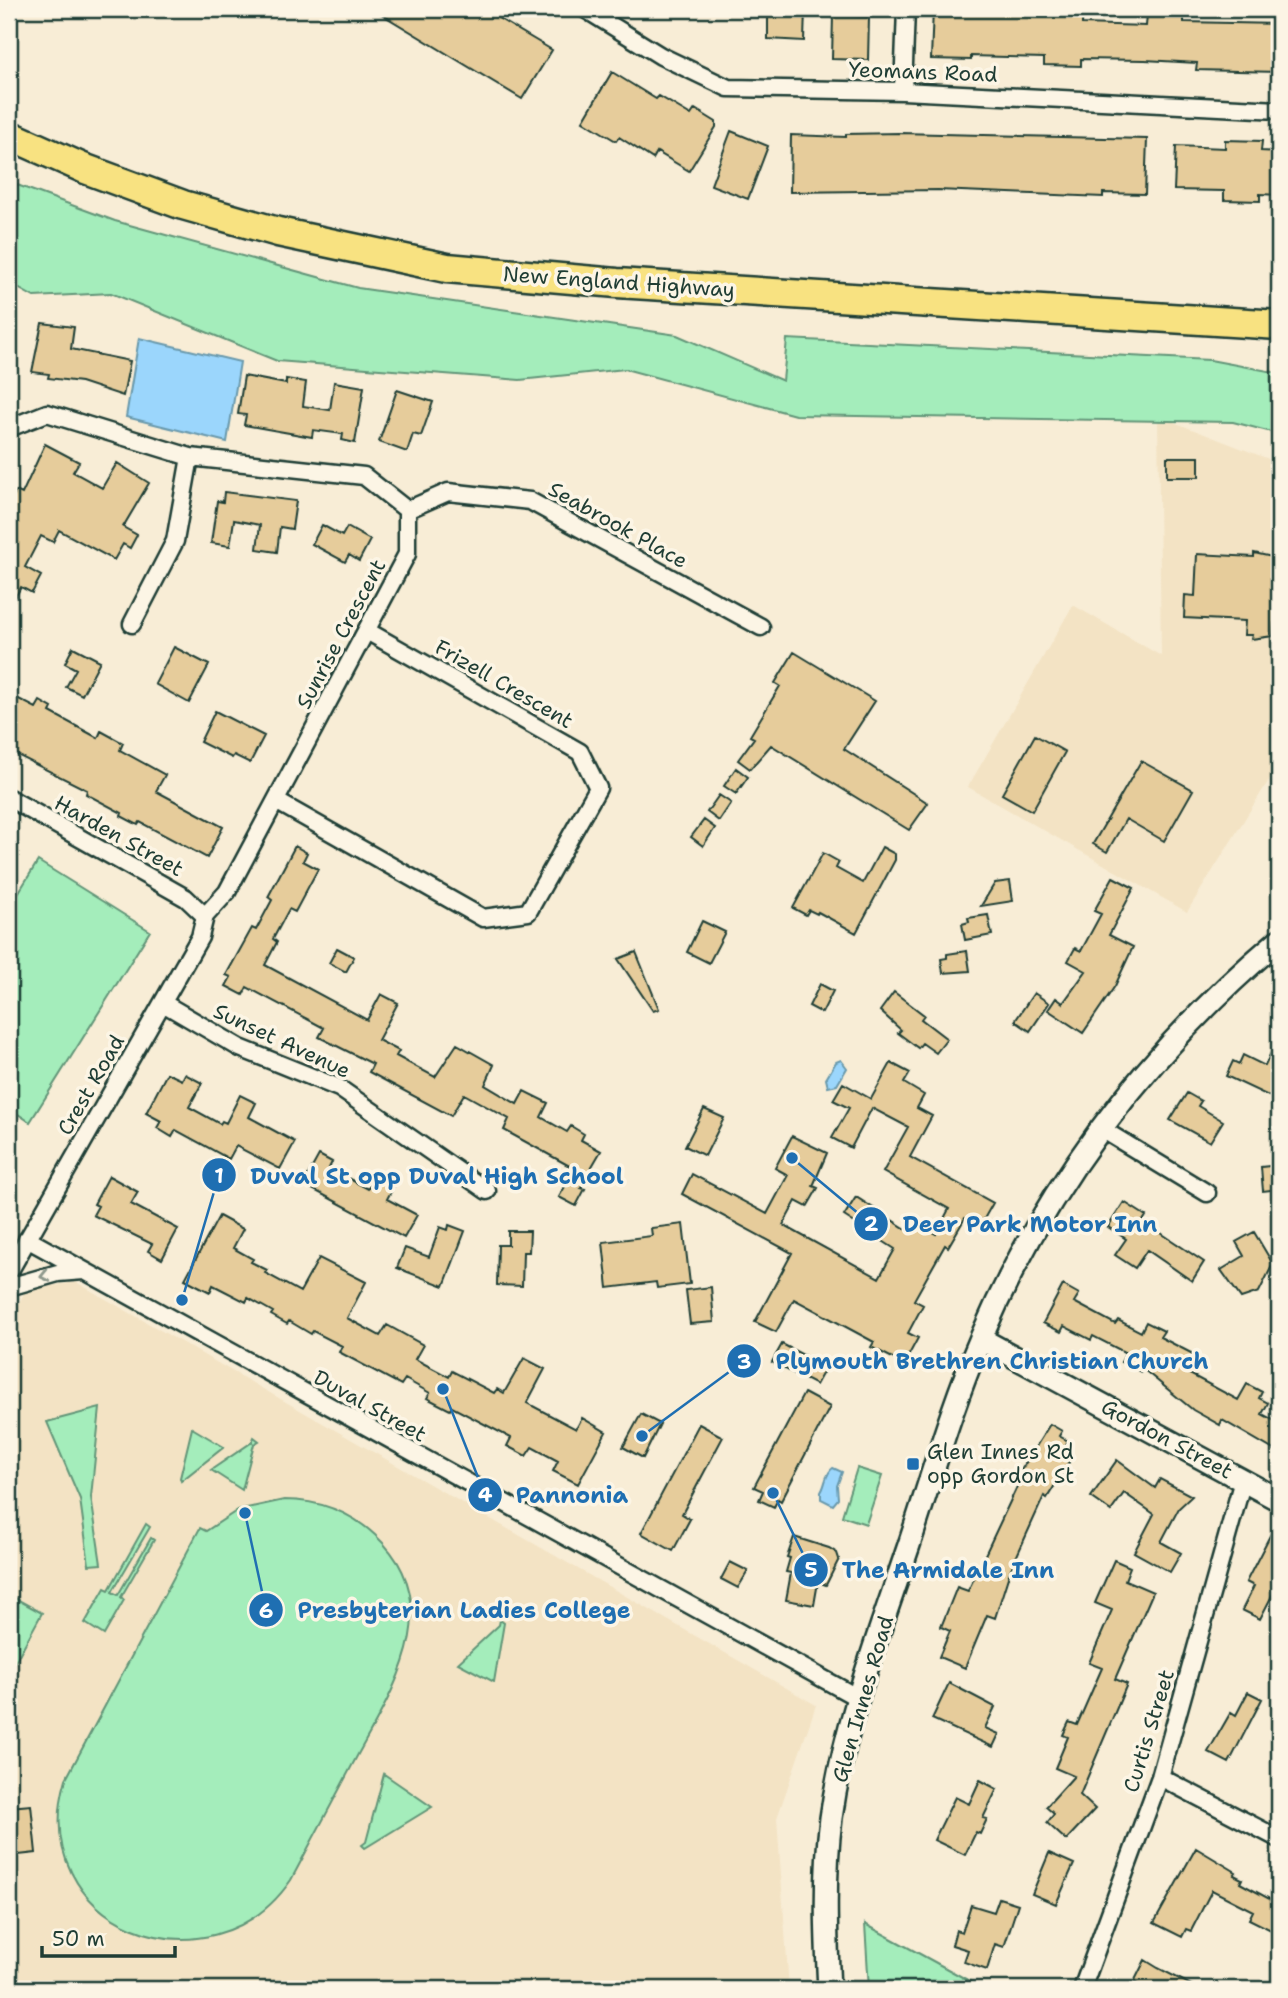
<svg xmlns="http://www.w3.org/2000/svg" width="1288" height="1998" viewBox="0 0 1288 1998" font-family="'Shantell Sans',sans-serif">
  <rect width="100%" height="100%" fill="#f8edd6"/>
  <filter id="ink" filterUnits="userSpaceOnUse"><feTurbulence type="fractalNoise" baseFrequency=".0143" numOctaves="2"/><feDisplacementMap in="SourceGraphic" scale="14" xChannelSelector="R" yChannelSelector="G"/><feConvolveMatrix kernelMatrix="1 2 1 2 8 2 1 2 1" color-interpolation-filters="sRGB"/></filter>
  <g filter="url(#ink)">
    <!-- built -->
    <path fill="#f3e3c4" d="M1158,416l121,47v301l-92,148 -219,-125 105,-182 88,51z
      M76,1282l740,423 -39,113 12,171h-780v-668l17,-31z"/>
    <!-- green -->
    <path fill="#a4edbb" stroke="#629578" stroke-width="2" d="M9,182l106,39 243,67 319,47 106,46 4,-42 423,21 69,13v61l-46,-12 -438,-7 -170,-46 -105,11 -243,-19 -166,-68 -77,4 -25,-14z
      M38,861l112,70 -120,191 -21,-14v-200z
      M100,1408l-9,89 10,67 -12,1 -9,-66 -33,-77z
      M192,1428l32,19 -43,34 -1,-3z
      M254,1437l5,4 -5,3 -12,46 -31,-20 41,-28z
      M857,1468l25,8 -16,48 -24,-8z
      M284,1500c35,0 65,11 91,35 75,69 19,153 -19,223 -21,40 -43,81 -65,122 -81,118 -268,45 -225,-101l134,-251 6,3 32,-21z
      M146,1524l4,3 -38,65 6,3 33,-57 3,2 -33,57 3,3 -20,35 -19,-12 20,-35 4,2z
      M9,1591l2,5 31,17 -33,60z
      M500,1620l4,3 -10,59 -36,-19 41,-38z
      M384,1774l48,33 -67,41 -3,-3 4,-3z
      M865,1924l119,65h-115z"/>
    <!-- water -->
    <path fill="#9bd6fc" stroke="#6999ac" stroke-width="2" d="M139,338l101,24 -13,80 -101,-25z
      M841,1060l6,8 -10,17 -9,2 -2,-8 10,-17z
      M833,1468l9,4 -5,14 1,13 -5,6 -12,-6v-7c5,-7 4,-19 12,-24z"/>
    <!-- building -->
    <path fill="#e6cc9b" stroke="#1f3d34" stroke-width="2" d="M373,9h110l69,41 -30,49z
      M768,9h37l-1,32 -36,-2z
      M933,9h150l-1,15 64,2 1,-12 37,1v7l95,2v48l-83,-2 1,-7 -52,-3 -64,-1v7l-37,-1v-7l-73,-2v4l-40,-1z
      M833,15l36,2 -1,43 -36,-1z
      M612,72l44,27 3,-3 32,19 4,-6 21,13v5l-27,44 -32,-19 -4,7 -34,-22 -3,4 -33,-20z
      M731,131l37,15 -20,53 -37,-14z
      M899,133l248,6 -2,55 -42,-1v4l-165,-7 -148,2 1,-57 55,2v-3z
      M1225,140l37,1 -1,10 18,1v43l-19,-1v7l-36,-1v-9l-50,-1 2,-44 49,2z
      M42,323l32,4 -3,22 59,12 -7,35 -42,-14 -33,-4 1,-4 -17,-2z
      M244,376l42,8v-5l20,3 -3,24 27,4 4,-28 30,5 -9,56 -13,-3 1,-6 -30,-4 -1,7 -68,-12 2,-10 -8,-1z
      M397,390l36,12 -12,34 -8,-2 -6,18 -28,-10z
      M45,444l34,18 -6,10 29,16 15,-25 32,20 -26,44 14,8 -7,13 -7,-4 -9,16 -55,-30 -6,12 -12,-6 -16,31 16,9 -9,17 -11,-6 -12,21v-104l7,-13 6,3z
      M1167,457h32v20h-32z
      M224,492l72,9 -4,28 -12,-2 -3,25 -20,-3 3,-24 -26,-5 -4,26 -19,-3 6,-42 6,1z
      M322,525l20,11 5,-9 23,13 -11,21 -10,-6 -4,7 -33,-18z
      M1254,553l23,5 2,65h-5l-1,13 -22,3 1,-4h-8l1,-14 -61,-3 1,-23 10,1 2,-42 57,3z
      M73,647l27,14 -18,34 -16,-8 10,-18 -11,-6z
      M174,647l35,18 -20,38 -34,-19z
      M794,652l81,49 -31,48 84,54 -19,27 -138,-85 -21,24 -12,-9 16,-22 -4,-2 30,-50 -5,-3z
      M9,694l27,14 4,-7 12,7 -2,4 48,26 3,-7 22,12 -3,7 45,25 -9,16 67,36 -16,31 -67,-36 -2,3 -17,-9 1,-3 -36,-19 1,-4 -78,-39z
      M215,711l49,25 -14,27 -16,-8 -2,3 -32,-16z
      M1035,735l30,17 -33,59 -30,-17z
      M1141,761l52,29 -29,51 -38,-22 -19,33 -14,-8z
      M736,768l12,9 -12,17 -12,-8z
      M719,795l12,8 -12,18 -12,-9z
      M704,820l11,8 -12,18 -12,-9z
      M295,846l12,7 -4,8 15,8 -23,43 -6,-3 -16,30 4,3 -12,23 102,55 14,-26 17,9 -20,37 21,11 -3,5 39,21 22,-33 37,21 -9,20 32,19 7,-13 24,12 -7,14 26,15 4,-6 13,8 -3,6 20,11 -14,24 -6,13 4,1 -9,17 -17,-9 16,-28 -71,-39 5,-11 -45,-25 -13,22 -82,-44 4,-8 -54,-27 5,-9 -77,-41 -4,8 -17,-9 5,-9 -5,-2 26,-47 4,2 16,-30 -4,-3z
      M882,847l13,7v6l-39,73 -38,-21 -1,2 -8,-4 -3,5 -13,-7 30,-55 16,9 -3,6 27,15z
      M1113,877l21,11 -25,47 24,12 -18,39 -32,47 -35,-23 8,-12 7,5 23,-32 -18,-10 7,-13 6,3 20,-37 -7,-3z
      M1010,881l3,20 -32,5 14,-23z
      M988,915l4,20 -27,5 -3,-16 7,-2 -1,-4z
      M702,921l23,11 -16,31 -22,-11z
      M337,948l17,9 -8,15 -17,-9z
      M967,951l3,20 -27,2 -2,-14 6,-1v-4z
      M636,952l23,57 -6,2 -35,-52z
      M820,984l13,7 -11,22 -13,-7z
      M894,992l30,23 -3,4 26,20 -11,14 -14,-10 -4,5 -20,-15 3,-3 -21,-19z
      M1034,993l15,10 -19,28 -15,-10z
      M1279,1035v66l-53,-25 7,-15 6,3 4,-9 22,11z
      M891,1063l19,10 -6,10 20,12 -7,13 15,8 -22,41 83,46 -13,23 -15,-8 -17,29 -3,-2 -31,55 9,5 -15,28 10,5 -14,26 -33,-17 3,-5 -80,-43 -18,33 -21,-10 37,-69 -110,-59 10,-20 75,40 21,-39 -13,-7 17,-32 35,17 -14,33 5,2 -11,19 -11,-6 -13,24 96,53 16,-29 -51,-33 12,-19 50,32 5,-9 25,14 13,-25 -66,-37 25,-45 -36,-19 -21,40 -19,-10 17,-30 -16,-8 10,-17 28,16z
      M167,1073l15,7 3,-6 17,9 -13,24 31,17 2,-3 4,2 14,-28 16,8 -7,14 46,25 -15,27 -44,-23 -7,13 -53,-29 -4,7 -15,-9 4,-7 -15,-8z
      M1187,1093l14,8 -3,5 25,15 -13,21 -40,-22z
      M704,1109l20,9 -19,38 -20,-10z
      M319,1155l13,7 -3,6 39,21 9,-17 19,10 -9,17 30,16 -13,23 -101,-54z
      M1279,1165v24l-16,2 -2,-24z
      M109,1176l29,16 -7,12 47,25 -16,30 -14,-8 4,-7 -59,-29 5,-9 -4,-2z
      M1124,1202l22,14 -3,5 61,41 -12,19 -45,-31 -12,18 -20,-13 11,-16 -18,-12z
      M219,1216l24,13 -10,19 20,11 -2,3 16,8 -2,3 35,19 19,-34 47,24 -19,36 33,18 7,-11 36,20 -8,14 34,18 3,-6 42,22 3,-4 7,4 20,-35 21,11 -18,34 49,26 6,-11 24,14 -28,52 -25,-13 5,-10 -26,-14 -6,9 -19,-10 4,-8 -59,-31 -2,3 -23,-12 3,-5 -25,-14 -4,6 -62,-33 3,-6 -29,-15 -2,3 -22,-13 -2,3 -16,-9 2,-3 -25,-14 -2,4 -33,-17 -3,7 -25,-13z
      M683,1224l7,60 -33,4 -1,-6 -48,6 -5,-46 49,-6 -1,-8z
      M449,1225l16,6 -21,55 -47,-18 8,-20 24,9 11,-30 8,3z
      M508,1231h22l-1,21h-6l-1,34 -25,-1 1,-40h10z
      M1254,1232l19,32 -14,28 -18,6 -20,-28 23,-14 -8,-14z
      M1063,1285l16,9 -5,8 41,22 3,-4 23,12 5,-10 18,9 -4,6 33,17 -9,17 54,29 9,-16 15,8 -3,6 9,5 -6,11 17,9v30l-57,-33 -2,5 -27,-15 -50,-41 -2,3 -20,-10 5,-9 -33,-17 -2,4 -27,-14 -3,6 -18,-9z
      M711,1287l3,35 -24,2 -4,-34z
      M782,1344l44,23 -10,18 -44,-23z
      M804,1393l26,14 -49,94 -3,-2 -4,8 -15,-7 4,-9 -9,-4z
      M641,1414l19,10 -17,34 -20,-11z
      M699,1424l24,13 -41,77 8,5 -17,32 -32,-18z
      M1050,1424l12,7 -3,5 9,5 -8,16 9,5 -22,36 -3,-2 -34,75 -15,47 -8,-3 -22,53 -26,-11 11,-26 -9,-4 16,-40 11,4 55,-117 -3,-2z
      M1117,1460l38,28 5,-9 32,17 -13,12 -18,34 20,11 -11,19 -36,-20 20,-38 -30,-21 -13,18 -20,-14z
      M1279,1518v64l-19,37 -18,-9 12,-24 -8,-4z
      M794,1537l35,11 8,5 2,6 -13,26 -8,-3 -4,23 -28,-5 5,-27 -5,-1 4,-14 -3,-1z
      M1114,1560l16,7 -5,13 28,12 -38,87 12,5 -47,111 15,14 -29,31 -19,-17 7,-9 -8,-7 28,-31 -19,-8 13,-31 -5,-2 6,-13 8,3 25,-57 -13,-5 23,-53 -17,-7z
      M730,1562l18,9 -10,17 -17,-9z
      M949,1683l46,24 -10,21 14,6 -6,13 -61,-28z
      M1248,1692l14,7 -33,64 -21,-11 23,-40 5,3z
      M980,1780l17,9 -14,29 4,1 -7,15 -4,-2 -11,23 -31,-15 21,-43 14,7z
      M31,1805l5,48 -26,3 -1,-49z
      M1196,1848l40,24 -2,3 8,4 -2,4 39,21v30l-30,-15 4,-8 -41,-21 -21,41 -5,-2 -4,8 -28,-14z
      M1049,1853l25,11 -18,40 -24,-10z
      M999,1898l19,6 -14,43 -9,-3 -8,26 -23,-8 4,-12 -16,-5 4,-15 6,2 9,-27 23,7z
      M1145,1960l13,8 41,21h-52l-13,-7z"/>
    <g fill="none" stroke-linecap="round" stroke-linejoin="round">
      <!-- street casing -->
      <g stroke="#1f3d34" stroke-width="21">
        <path id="street" d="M585,9l76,47 67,32 175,3 376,19
          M903,91l3,-82
          M9,428l38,-15 143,44 174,19 43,34v44l-180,338 -22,24
          M407,510l41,-18 82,9 231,126
          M132,624l43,-83 15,-84
          M9,798l177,100 19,18
          M276,801l207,117 45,-6 70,-124 -18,-36 -213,-121
          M163,1003l77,45 99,40 148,103
          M1100,1128l107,65
          M27,1239l831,459
          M9,1272l191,-335 5,-21
          M9,1287l49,-14 26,-2
          M1160,1777l119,62
          M1082,1989l78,-212 83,-297"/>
      </g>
      <!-- secondary casing -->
      <g stroke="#1f3d34" stroke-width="26">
        <path id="secondary" d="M981,1339l298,161
          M829,1989c-3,-57 -5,-114 2,-171 13,-94 48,-184 78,-273 23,-69 43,-140 72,-207 67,-157 168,-288 298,-398"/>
      </g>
      <!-- highway casing -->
      <g stroke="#1f3d34" stroke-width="33">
        <path id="highway" d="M9,135l74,33 100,37 95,27 169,36 170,15 662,42"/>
      </g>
      <!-- street -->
      <use href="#street" stroke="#fcf5e5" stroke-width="16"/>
      <!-- secondary -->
      <use href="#secondary" stroke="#fcf5e5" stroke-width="21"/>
      <!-- highway -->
      <use href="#highway" stroke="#f8e281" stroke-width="28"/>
    </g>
    <!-- one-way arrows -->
    <defs><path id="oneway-chevron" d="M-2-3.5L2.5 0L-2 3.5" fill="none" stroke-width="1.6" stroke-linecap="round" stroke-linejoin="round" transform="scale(1.75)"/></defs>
    <use stroke="#8e998c" href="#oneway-chevron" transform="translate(45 1276) rotate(167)"/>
  </g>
  <!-- markers -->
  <rect fill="#1f6fb2" stroke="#fcf5e5" stroke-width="2.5" x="906" y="1457" width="14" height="14" rx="3.5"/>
  <g text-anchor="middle" stroke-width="7" stroke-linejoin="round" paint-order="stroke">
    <!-- street labels -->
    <g font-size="21" fill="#1f3d34" stroke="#fcf5e5">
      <text transform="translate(923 72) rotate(2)" y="7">Yeomans Road</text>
      <text transform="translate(619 282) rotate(4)" y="7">New England Highway</text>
      <text transform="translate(618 525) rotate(29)" y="7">Seabrook Place</text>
      <text transform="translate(341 634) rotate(-62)" y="7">Sunrise Crescent</text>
      <text transform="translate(504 684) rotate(30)" y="7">Frizell Crescent</text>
      <text transform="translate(119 836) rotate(29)" y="7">Harden Street</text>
      <text transform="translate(282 1041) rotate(25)" y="7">Sunset Avenue</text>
      <text transform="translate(91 1085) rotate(-60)" y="7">Crest Road</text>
      <text transform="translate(370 1406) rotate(29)" y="7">Duval Street</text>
      <text transform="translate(1167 1439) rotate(28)" y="7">Gordon Street</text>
      <text transform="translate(863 1699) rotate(-74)" y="7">Glen Innes Road</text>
      <text transform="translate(1149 1731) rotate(-73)" y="7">Curtis Street</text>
    </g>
    <!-- poi labels -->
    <g font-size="21" fill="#1f3d34" stroke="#fcf5e5" text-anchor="start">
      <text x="927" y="1459">Glen Innes Rd<tspan x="927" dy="24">opp Gordon St</tspan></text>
    </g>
  </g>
  <!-- callouts -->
  <path fill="none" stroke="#1f6fb2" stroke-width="2.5" d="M182 1300L219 1175M792 1158L871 1224M642 1436L744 1361M443 1389L485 1495M773 1493L811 1570M245 1513L266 1610"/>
  <g fill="#1f6fb2" stroke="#fcf5e5" stroke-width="2.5">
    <circle cx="182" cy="1300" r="7"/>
    <circle cx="792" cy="1158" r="7"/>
    <circle cx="642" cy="1436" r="7"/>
    <circle cx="443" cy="1389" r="7"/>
    <circle cx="773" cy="1493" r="7"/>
    <circle cx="245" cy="1513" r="7"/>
    <circle cx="219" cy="1175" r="18"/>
    <circle cx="871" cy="1224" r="18"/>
    <circle cx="744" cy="1361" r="18"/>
    <circle cx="485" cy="1495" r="18"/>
    <circle cx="811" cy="1570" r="18"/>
    <circle cx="266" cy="1610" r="18"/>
  </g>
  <g font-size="21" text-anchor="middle" font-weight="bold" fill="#fff">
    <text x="219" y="1183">1</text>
    <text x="871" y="1231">2</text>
    <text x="744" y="1369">3</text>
    <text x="485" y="1502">4</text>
    <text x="811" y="1577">5</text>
    <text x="266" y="1618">6</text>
  </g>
  <g font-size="23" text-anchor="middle" font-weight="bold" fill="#1f6fb2" stroke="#fcf5e5" stroke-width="7" stroke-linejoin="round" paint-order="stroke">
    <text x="437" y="1184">Duval St opp Duval High School</text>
    <text x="1030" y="1232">Deer Park Motor Inn</text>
    <text x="992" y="1369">Plymouth Brethren Christian Church</text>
    <text x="572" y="1503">Pannonia</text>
    <text x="948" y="1578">The Armidale Inn</text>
    <text x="464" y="1618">Presbyterian Ladies College</text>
  </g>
  <!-- margin -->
  <rect width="1288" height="1998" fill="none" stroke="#fcf5e5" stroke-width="35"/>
  <rect x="18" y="18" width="1253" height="1963" fill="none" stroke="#1f3d34" stroke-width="2.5" filter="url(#ink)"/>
  <!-- scale -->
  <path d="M42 1946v10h133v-10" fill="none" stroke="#1f3d34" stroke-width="3.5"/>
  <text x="52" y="1946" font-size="21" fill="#1f3d34" stroke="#fcf5e5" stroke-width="5" paint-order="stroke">50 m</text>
</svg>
